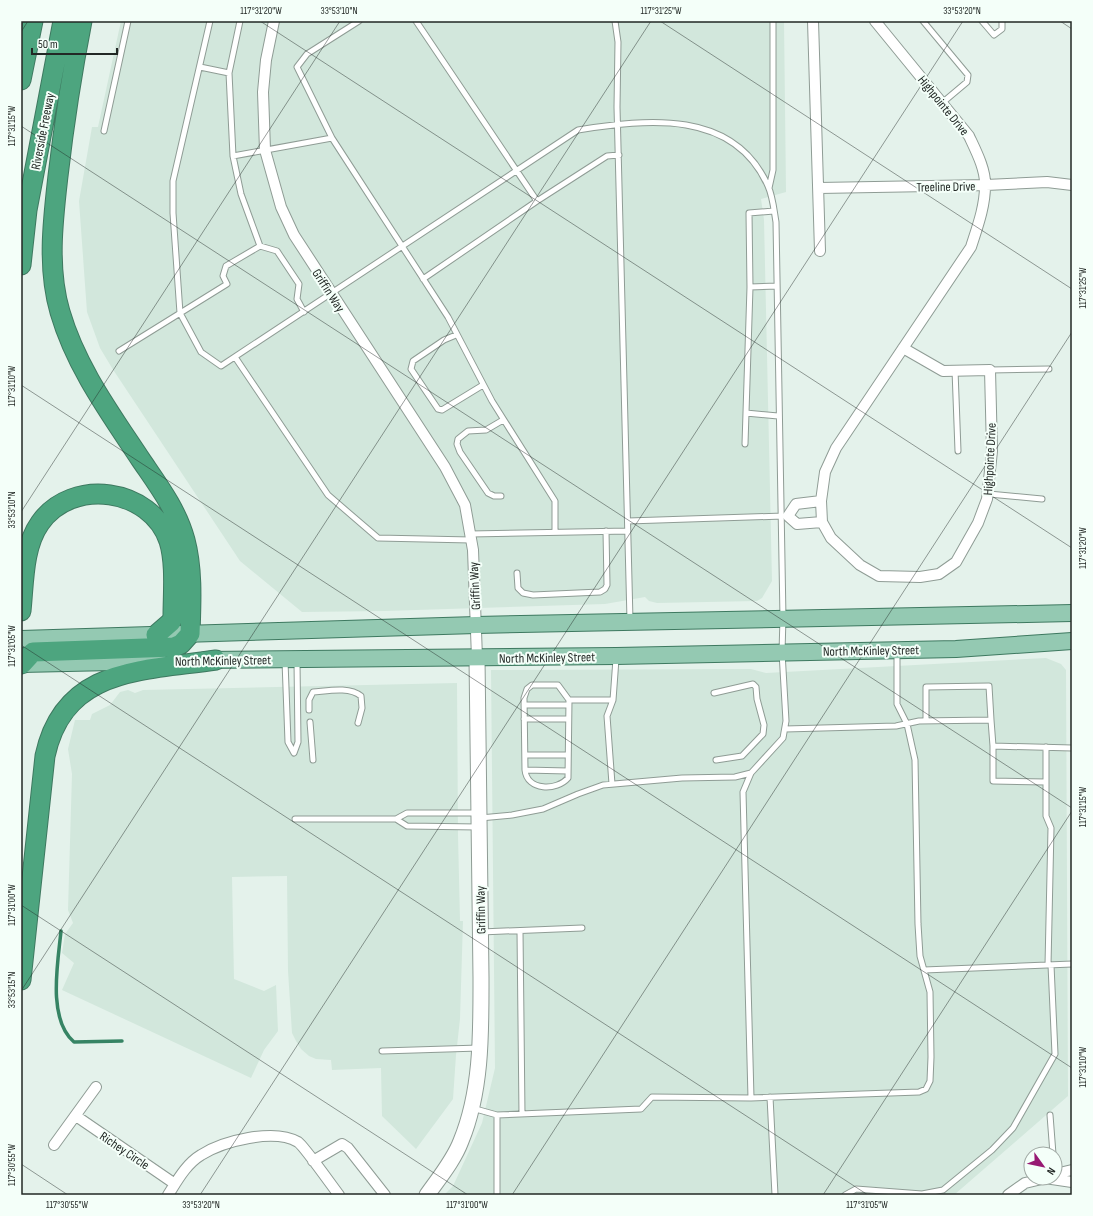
<svg xmlns="http://www.w3.org/2000/svg" width="1093" height="1216" viewBox="0 0 1093 1216" font-family="'Sofia Sans Condensed',sans-serif">
  <rect width="100%" height="100%" fill="#e4f2eb"/>
  <!-- built -->
  <path fill="#d2e7dc" d="M121,21h663l2,171 -25,7 3,21 8,361 -10,17 -5,3 -100,2 -8,-2 -4,-4 -40,7 -220,7 -83,1 -62,-51 -128,-193 -12,-20 -13,-36 -8,-111 13,-74h6z
    M1046,658l15,6 5,6 2,426 -114,99h-510l9,-9 29,-63 13,-55 -4,-398 260,-1 15,4z
    M457,683l1,152 2,86h3l-3,98 -4,36 -3,44 -37,50 -34,-33 -1,-48 -49,2 -1,-10 -15,-1 -7,-3 -8,-7 -5,-8 -4,-8 -4,-62 -1,-95 -55,1 2,102 30,12 12,-6 2,46 -14,19 -13,28 -189,-88 12,-27 -12,-10 3,-19 8,-11 -5,-13 4,-136 -4,-25 7,-29h15l2,-6 18,-9 10,-13 8,-2 7,3 8,-3z"/>
  <g fill="none" stroke-linecap="round" stroke-linejoin="round">
    <!-- stream -->
    <path stroke="#368464" stroke-width="3.5" d="M61,931c-3,31 -14,88 13,111l48,-1"/>
    <!-- lane casing -->
    <g stroke="#8f9c95" stroke-width="7">
      <path id="lane" d="M210,21l-37,160v32l7,100 21,39 20,14 357,-236c69,-11 156,-21 190,56 5,11 6,25 8,36l7,396 -1,34 4,69 -3,17 -32,35 -8,19 8,306
        M240,21l-11,52 4,83 8,38 19,52
        M359,21l-52,33 -10,13 35,71 116,179 44,84 63,100v31
        M416,21l121,180
        M615,21l3,21 -1,65 13,513
        M923,21l45,54 -1,7 -25,21
        M982,21l12,14 8,-6v-8
        M200,67l29,6
        M104,131l24,-110
        M233,156l99,-18
        M769,188l4,-18v-149
        M423,279l114,-78 70,-45 12,-1
        M750,287l27,-1
        M456,335l-12,5 -31,21 -2,8 27,40 4,1 41,-25
        M119,351l108,-67 -4,-8 3,-10 34,-20 17,5 22,33 -2,15 7,13
        M235,357l93,138 50,43 93,2
        M955,370l3,81
        M990,370l59,-1
        M746,413l32,3
        M745,444l5,-157 -1,-74 25,-2
        M989,494l53,5
        M501,496h-7l-6,-3 -28,-41 -3,-8 1,-5 10,-8 18,-1 17,-10
        M628,521l155,-5
        M470,534l158,-3
        M517,573l1,15 5,5 10,2 67,-3 5,-3 2,-4 -1,-54
        M285,661l3,81 6,11 4,-11 -1,-80
        M714,693l39,-9 3,3 1,12 7,26 -1,9 -21,22 -26,4
        M569,700l-1,78c-11,13 -41,13 -43,-8l-1,-72 3,-9 5,-4h26l11,15h44
        M524,705h44
        M309,710v-10l4,-8c14,-1 36,-6 48,4l1,12 -4,15
        M524,719h44
        M926,721v-34l63,-1 2,34
        M310,722l3,38
        M785,729l111,-3 23,-5 72,-1 2,26 79,2
        M993,746v35l53,1
        M1046,747v69l5,12 -3,137
        M525,755h43
        M525,770l43,1
        M612,784l-5,-68 6,-16 3,-41
        M478,813h-71l-11,6 11,7 71,1
        M480,818l32,-3 31,-6 35,-15 25,-9 79,-7 53,-1 16,-4
        M295,819h101
        M520,931l2,183
        M481,932l101,-4
        M924,970l148,-6
        M382,1051l97,-3
        M770,1097l5,98
        M472,1108l25,7 144,-6 11,-12 99,1 168,-6 7,-3 4,-8 1,-24 -1,-65 -10,-36 -2,-32 -3,-164 -8,-36 -10,-20v-51
        M497,1115v80
        M1050,1115l3,39
        M1055,1165l3,8
        M845,1195l11,-6 66,5 21,-4 49,-40 21,-22 42,-74 -4,-89"/>
    </g>
    <!-- street casing -->
    <g stroke="#8f9c95" stroke-width="12">
      <path id="street" d="M274,21l-8,39 -3,32 2,58 16,57 13,28 151,232 20,38 8,45 4,108
        M813,21l7,230
        M875,21l94,115c7,15 17,34 16,50 0,21 -8,42 -14,61l-135,201 -11,24 -4,29 1,21 9,16 29,27 19,11 41,1 19,-3 17,-12 22,-39 9,-24 5,-48 -2,-81 -47,1 -40,-23
        M819,188l167,-3 61,-3 25,3
        M821,501l-25,3 -8,12 9,8 25,-2
        M76,1116l99,68
        M54,1145l42,-58
        M313,1161l29,-17 6,4 37,47
        M1055,1174l17,-4
        M1045,1178l27,4
        M168,1195c9,-14 18,-31 33,-40 22,-14 73,-27 97,-13 6,4 34,44 41,53
        M1008,1195l17,-12 21,-5"/>
    </g>
    <!-- secondary casing -->
    <g stroke="#8f9c95" stroke-width="17">
      <path id="secondary" d="M427,1195c12,-17 27,-35 34,-54 21,-51 20,-109 20,-163l-4,-320"/>
    </g>
    <!-- primary casing -->
    <g stroke="#3e7960" stroke-width="18">
      <path id="primary" d="M21,639l455,-14 596,-12
        M205,660l411,-4 340,-7 116,-8
        M21,664l138,-3"/>
    </g>
    <!-- highway casing -->
    <g stroke="#3e7960" stroke-width="21">
      <path id="highway" d="M21,80l12,-59
        M21,265l6,-55 36,-189
        M21,611c3,-29 2,-64 19,-88 32,-46 111,-35 129,18 7,23 4,52 4,76l-2,5 -15,13
        M22,664l11,-12 141,-5 7,-3 9,-10c1,-30 3,-64 -5,-94 -8,-30 -27,-55 -44,-80 -31,-47 -65,-93 -81,-148 -13,-44 -7,-92 -2,-136 6,-52 14,-104 24,-155
        M21,980l24,-224c19,-89 98,-85 171,-96"/>
    </g>
    <!-- lane -->
    <use href="#lane" stroke="#fff" stroke-width="5"/>
    <!-- street -->
    <use href="#street" stroke="#fff" stroke-width="10"/>
    <!-- secondary -->
    <use href="#secondary" stroke="#fff" stroke-width="15"/>
    <!-- primary -->
    <use href="#primary" stroke="#94c9b2" stroke-width="16"/>
    <!-- highway -->
    <use href="#highway" stroke="#4da57f" stroke-width="19"/>
  </g>
  <!-- ticks -->
  <path fill="none" stroke="#222825" stroke-width="1" stroke-opacity="0.45" d="M260,21l812,527M660,21l412,268M1060,21l12,8M21,32l7,-11M21,126l1051,682M21,385l1051,683M21,512l319,-491M21,645l847,550M21,905l447,290M21,991l630,-970M21,1164l47,31M200,1195l763,-1174M512,1195l560,-863M823,1195l249,-384"/>
  <g text-anchor="middle" stroke-width="4" stroke-linejoin="round" paint-order="stroke">
    <!-- street labels -->
    <g font-size="13" fill="#222825" stroke="#f4fff9">
      <text transform="translate(944 105) rotate(51)" y="5">Highpointe Drive</text>
      <text transform="translate(42 131) rotate(-79)" y="5">Riverside Freeway</text>
      <text transform="translate(946 186) rotate(-1)" y="5">Treeline Drive</text>
      <text transform="translate(329 290) rotate(57)" y="5">Griffin Way</text>
      <text transform="translate(989 459) rotate(-87)" y="5">Highpointe Drive</text>
      <text transform="translate(474 586) rotate(-93)" y="5">Griffin Way</text>
      <text transform="translate(871 650) rotate(-1)" y="5">North McKinley Street</text>
      <text transform="translate(547 657) rotate(-1)" y="5">North McKinley Street</text>
      <text transform="translate(223 660) rotate(-1)" y="5">North McKinley Street</text>
      <text transform="translate(480 910) rotate(-91)" y="5">Griffin Way</text>
      <text transform="translate(125 1150) rotate(34)" y="5">Richey Circle</text>
    </g>
  </g>
  <!-- border -->
  <rect width="1093" height="1216" fill="none" stroke="#f4fff9" stroke-width="44"/>
  <!-- north arrow -->
  <g transform="translate(1043 1166) rotate(123)"><circle r="19" fill="#f4fff9" stroke="#a0a9a4"/>
  <path d="M0-3L7 15L0 10L-7 15Z" fill="#971a73"/>
  <text y="-6" font-size="11" font-weight="bold" text-anchor="middle" fill="#222825">N</text>
  </g>
  <!-- scale -->
  <path d="M32 48v6h85v-6" fill="none" stroke="#222825" stroke-width="2"/>
  <text x="38" y="48" font-size="12" fill="#222825" stroke="#f4fff9" stroke-width="3" paint-order="stroke">50 m</text>
  <rect x="22" y="22" width="1049" height="1172" fill="none" stroke="#222825" stroke-width="1.5"/>
  <g font-size="10" text-anchor="middle" fill="#222825">
    <text x="261" y="14">117°31'20"W</text>
    <text x="339" y="14">33°53'10"N</text>
    <text x="661" y="14">117°31'25"W</text>
    <text x="962" y="14">33°53'20"N</text>
    <text transform="translate(11 126) rotate(-90)" y="4">117°31'15"W</text>
    <text transform="translate(1082 288) rotate(-90)" y="4">117°31'25"W</text>
    <text transform="translate(11 386) rotate(-90)" y="4">117°31'10"W</text>
    <text transform="translate(11 510) rotate(-90)" y="4">33°53'10"N</text>
    <text transform="translate(1082 548) rotate(-90)" y="4">117°31'20"W</text>
    <text transform="translate(11 646) rotate(-90)" y="4">117°31'05"W</text>
    <text transform="translate(1082 807) rotate(-90)" y="4">117°31'15"W</text>
    <text transform="translate(11 905) rotate(-90)" y="4">117°31'00"W</text>
    <text transform="translate(11 990) rotate(-90)" y="4">33°53'15"N</text>
    <text transform="translate(1082 1067) rotate(-90)" y="4">117°31'10"W</text>
    <text transform="translate(11 1165) rotate(-90)" y="4">117°30'55"W</text>
    <text x="67" y="1208">117°30'55"W</text>
    <text x="201" y="1208">33°53'20"N</text>
    <text x="467" y="1208">117°31'00"W</text>
    <text x="867" y="1208">117°31'05"W</text>
  </g>
</svg>
